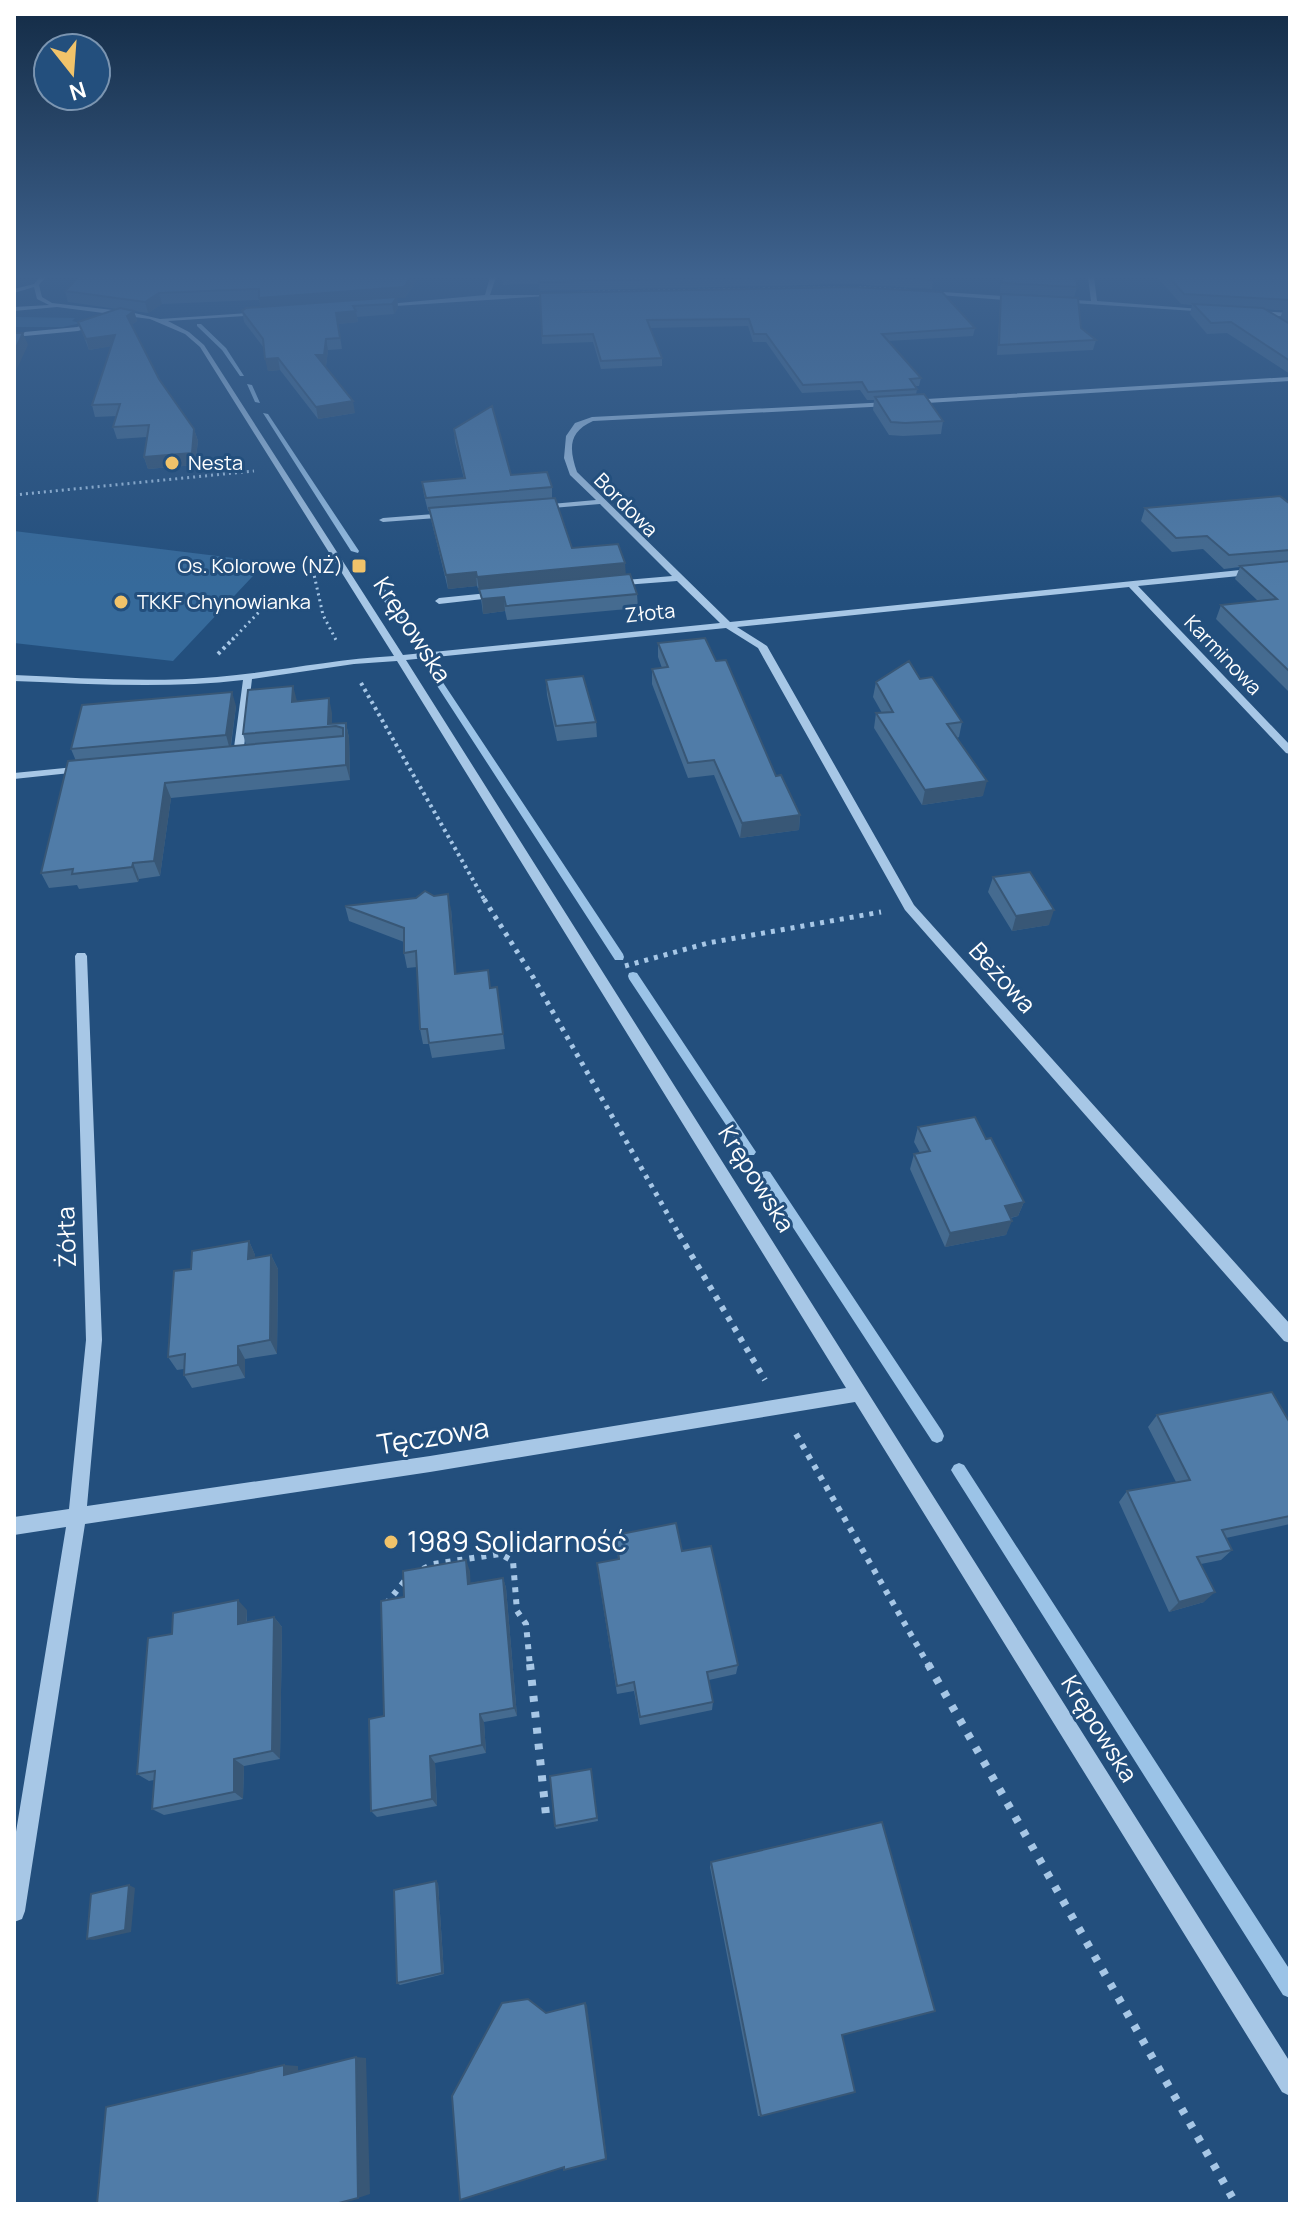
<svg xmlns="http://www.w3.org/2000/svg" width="1304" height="2218" viewBox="0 0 1304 2218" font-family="Manrope,sans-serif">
  <rect width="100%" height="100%" fill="#234f7d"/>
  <!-- green -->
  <path fill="#366a9b" d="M14,317l61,1 -3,3 9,2 -18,4h-49z
    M14,531l252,31 -93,99 -159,-18z"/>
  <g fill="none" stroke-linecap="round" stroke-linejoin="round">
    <!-- stream -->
    <path fill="#9bc3e7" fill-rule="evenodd" d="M197,324h4l25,24 18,28h-4l-18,-26 -25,-24z
      M247,384l5,1 8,18 -5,-1z
      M263,413l5,1 91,137 -1,2 -7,-2z
      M375,583h6l22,35 -1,2h-6l-22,-35z
      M433,676l7,2 183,276 1,3 -1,3h-8l-183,-282z
      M633,972l4,1 117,176 2,3 -2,3h-8l-117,-176 -1,-3 1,-3z
      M766,1171l4,1 172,259 2,5 -2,5 -5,2 -5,-2 -170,-261 -2,-4 2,-4z
      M959,1463l5,2 326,505v28l-7,-3 -329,-520 -3,-5 3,-5z"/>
    <!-- path-far5 -->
    <path stroke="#a7c7e6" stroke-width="2" stroke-dasharray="2 3" stroke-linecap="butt" d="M859,287l50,3
      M583,292l266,-5"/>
    <!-- path-far4 -->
    <path stroke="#a7c7e6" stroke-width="3" stroke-dasharray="2 4" stroke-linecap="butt" d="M14,495l240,-24
      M313,570l10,45 13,25
      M232,640l27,-28"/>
    <!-- path-far3 -->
    <path stroke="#a7c7e6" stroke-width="4" stroke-dasharray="3 4" stroke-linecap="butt" d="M218,654l16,-16
      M361,683l124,218"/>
    <!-- path-far2 -->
    <path stroke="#a7c7e6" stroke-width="5" stroke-dasharray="4 6" stroke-linecap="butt" d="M484,899l49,78 147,259
      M625,966l83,-23 173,-31"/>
    <!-- path-far1 -->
    <path stroke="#a7c7e6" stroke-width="6" stroke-dasharray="5 7" stroke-linecap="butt" d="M679,1234l86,146
      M796,1434l133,232
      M423,1569l10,-5 67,-10 13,7 4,50 9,13 4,42
      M386,1604l21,-26"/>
    <!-- path -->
    <path stroke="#a7c7e6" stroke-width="8" stroke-dasharray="6 10" stroke-linecap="butt" d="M530,1664l16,151
      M928,1664l308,540"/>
    <!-- minor -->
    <path fill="#a7c7e6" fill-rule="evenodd" d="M40,277h6l-7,8 3,12 10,6 78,9 30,7 102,-7 -2,3 -92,6 21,11 15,13 199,310 317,-32 -43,-42 -66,5v-4l3,-1 58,-5 -72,-72 -60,5 -4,-2 4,-2 56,-5 -26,-25 -6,-17 2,-22 9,-13 17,-6 298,-15 3,2 -3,2 -297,15c-25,11 -24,28 -16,51l153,150 560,-57v6l-152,15 152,159v9l-4,-1 -157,-166 -392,40 30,19 147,259 376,419v19l-6,-2 -379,-431 -147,-262 -32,-20 -320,32 884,1402v34l-8,-4 -427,-690 -425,70 -345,52 -60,387 -3,8 -8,3v-78l52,-317 -52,8v-18l55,-8 17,-169 -11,-384 2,-3h8l2,3 15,384 -15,166 343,-50 416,-68 -449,-727 -43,3 -102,15 -9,76 -5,3 -5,-3 10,-75c-76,9 -153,4 -229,1v-6c67,3 135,8 203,2 59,-5 117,-18 177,-21l-194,-309 -15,-13 -35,-15 -93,-12 -43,4v-4l35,-2 -12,-6 -3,-12 -20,6v-4l20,-5z
      M490,277h6l-6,18h72l-182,12 -3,-2 108,-10z
      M1088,277h6l3,24 116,9 -3,2 -153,-10 2,-3 32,2z
      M928,291l91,6 3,2 -3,2 -93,-7z
      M1255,311l35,2v4l-37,-3z
      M98,321l2,3 -22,7 -64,6v-4l63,-6z
      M1290,377v4l-380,23 -3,-2 3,-2z
      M447,513l4,2 -1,2 -67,5 -4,-2 4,-2z
      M498,592l4,3 -1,2 -62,7 -4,-3 4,-3z
      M85,766l5,3 -1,2 -75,8v-6z"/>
  </g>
  <!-- wall -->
  <path fill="#456b90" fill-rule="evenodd" d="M76,277h343l-14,21h-8l1,10 -4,6 -37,3 1,5 -20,2 4,25 -14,1 -2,16h-1l30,47 -37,6 -38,-49 -12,1 -4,-23 -20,-26 -2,-11 19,-4 -2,-7 -97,4 -14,9 -14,-2 3,10 -6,4 28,54 35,50 4,12 -3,24 -47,4 -4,-12 3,-20 -30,2 -4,-12 4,-11 -22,1 -3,-12 19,-59 -22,4 -11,-28 39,-13 -49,-7 -3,-11 12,-11z
    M502,277h428l3,3 -1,9 -81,-5 -311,7 -1,-7 -36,1z
    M1001,277h75l1,10 -3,10 -74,-4z
    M1157,277h133v97l-63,-41 -20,1 -17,-20 2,-9 -11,-1zM1265,309l9,1h9l-3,8z
    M540,293l435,35 -2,8 -85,5 33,37 -2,8h-4l2,3 -1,6 27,26 -2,13 -38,2 -14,-1 -16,-25 1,-10h-7l-7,-10 -58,3 -36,-51h-13l-5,-16 -98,2 12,30v8l-61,3 -8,-27 -51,2z
    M1001,294l80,34 15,12 -3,10 -96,5 3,-52z
    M454,429l57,46 41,12v11l20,50 54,27 11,19 1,14 -131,12 -2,-9 -22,3 -3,-23h-1l-2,-5 -29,3 -19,-78h-1l-4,-16 -2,-13 42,-3 -9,-37z
    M1290,504v189l-74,-74 5,-14 37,-4 -23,-22 5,-12 -16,2 -21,-20 -31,3 -31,-31 4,-13z
    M658,643l58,18 60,115 24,39 -1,15 -59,8 -26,-63 -26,3 -36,-94v-15l10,-1 -4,-11z
    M920,679l42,43 -3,15 -2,1 26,58 -61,9 -48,-77 2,-15h6l-9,-16 3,-15z
    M546,680l50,42 1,15 -40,4 -10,-46z
    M297,701l35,12v11l14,-1 3,15 1,42 -179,18 -11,78 -21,3 -1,3 -59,7 -2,-4 -28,3 -8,-15 35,-112 -5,-12 165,-43 -5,40 15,-1 -3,-11z
    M993,877l56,48 -37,6 -24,-39z
    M345,906l106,3 5,65 34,14 7,-1 8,62 -73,9 -3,-14h-6l-3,-15 -3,-62 -10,1 -3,-15v-11l-55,-21z
    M918,1127l68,12 38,63 -6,14 -7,2 -5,17 -61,12 -35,-78 4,-15 6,-1 -6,-11z
    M249,1241l6,14v3l16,-3 7,14 -1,85 -32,5v19l-53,10 -8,-13v-6l-7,1 -9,-13 23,-88z
    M1157,1415l133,8v101l-64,14 6,12 -11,10 -20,4 3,38 -35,10 -50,-110 8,-11 49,-9 -28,-55z
    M616,1535l66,16 56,114 -2,9 -27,6 4,22 -1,8 -72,15 -6,-34 -17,3 -19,-121 20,-14z
    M470,1571v12l33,-5 3,10 11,128 -33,6 2,31 -51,10 2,43 -60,11 -6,-6 33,-214z
    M247,1610v12l27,-5 8,10 -2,132 -36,7 -1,33 -79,16 -12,-6 2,-29 -5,1 -12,-7 35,-140z
    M591,1769l7,52 -42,8 -1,-3z
    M711,1862l131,173 -81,81h-3l-48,-249z
    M438,1883l6,91 -44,11 -3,-2z"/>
  <!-- shaded-wall -->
  <path fill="#385776" d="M411,277h8l-14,21h-8l1,10 -4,6 -2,-10 -131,5 -2,-11z
    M159,293l3,11 -14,9 -3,-11z
    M134,311l3,10 -7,5 -3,-10z
    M356,311l2,11 -20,2 -2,-11z
    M23,333l5,12 -14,30v-23z
    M115,335l4,10 -30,5 -3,-11z
    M326,339l2,11 -2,16 -8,1 -2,-12z
    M278,358l2,12 -12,1 -3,-12z
    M353,401l2,12 -37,6 -2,-12z
    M194,429l4,12 -3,24 -47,4 -4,-12z
    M625,563l1,14 -147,14 -2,-14z
    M476,572l1,14 -29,3 -2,-14z
    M504,597l1,14 -22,3 -1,-15z
    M293,686l4,15 -5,1z
    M232,692l4,14 -6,44 -4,-15z
    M329,698l3,15v13l-4,1z
    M346,723l3,15 1,42 -4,-15z
    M987,781l-4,15 -61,9 3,-15z
    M165,783l6,15 -11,78 -6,-15z
    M800,815l-1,15 -59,8 2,-15z
    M133,863l6,16 -1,3 -6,-15z
    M448,894l3,15 7,81 -3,-16z
    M1054,910l-5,15 -37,6 4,-15z
    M1024,1202l-6,14 -19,4 6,-14z
    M1012,1221l-6,14 -61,12 5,-14z
    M249,1241l6,14v18l-7,-14z
    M271,1255l7,14 -1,85 -7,-14z
    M238,1346l7,13v19l-7,-13z
    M466,1560l4,11 1,23 -3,-10z
    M503,1578l3,10 11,128 -3,-8z
    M1215,1592l-11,10 -35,10 10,-10z
    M238,1600l9,10 -1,23 -8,-9z
    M274,1617l8,10 -2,132 -8,-8z
    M480,1714l4,8 2,31 -4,-8z
    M430,1756l5,7 2,43 -5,-7z
    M234,1759l10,7 -1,33 -9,-7z
    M436,1881l2,2 6,91 -2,-1z
    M129,1885l6,3 -4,44 -37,8 -7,-1z
    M585,2003l2,2 20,152 -1,2z
    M356,2057l10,1 4,136 -12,4z
    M284,2065l14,1v9h-14z"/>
  <!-- building -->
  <path fill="#507ca8" stroke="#385776" stroke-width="2" d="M79,277h332l-7,10 -145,11v-9l-100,4 -14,9 -80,-11z
    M539,277h231l-231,5z
    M883,277h47l3,3z
    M1002,277h74l1,10 -75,-4z
    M1169,277h121v23l-106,-6z
    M852,287l90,5 33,36 -93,6 39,44 -11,1 7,10 -49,3 -6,-10 -59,3 -37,-51h-12l-5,-15 -102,1 15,38 -61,3 -8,-27 -51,2 -2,-43z
    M1001,294l77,4 3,30 15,12 -97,5z
    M397,297l-5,7 -39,2 3,5 -20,2 4,25 -14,1 -2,16h-8l37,46 -37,6 -38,-49 -13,1 -2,-20 -21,-28 4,-3z
    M1193,304l70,4 27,16v37l-59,-39 -20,1z
    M120,308l14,3 -7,5 32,63 35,50 -2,24 -48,4 5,-32 -36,2 7,-23 -28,1 23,-70 -29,4 -8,-17z
    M14,333h9l-9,19z
    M924,394l19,27 -38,2 -14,-1 -16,-25z
    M492,406l19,69 36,-3 5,15 -126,11 -4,-16 43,-4 -11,-49z
    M1280,496l10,8v46l-61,5 -22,-19 -31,2 -31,-30z
    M555,498l17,50 46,-4 7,19 -148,14 -1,-5 -30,3 -17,-67z
    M1290,561v111l-69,-67 56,-6 -37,-33z
    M630,574l7,20 -131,12 -2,-9 -22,2 -3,-10z
    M705,638l11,23 10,-1 50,116 5,-1 19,40 -58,8 -28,-63 -26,3 -36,-94 16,-2 -10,-24z
    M909,661l11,18 12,-2 30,45 -15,2 40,57 -62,9 -49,-77 17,-1 -17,-30z
    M583,676l13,46 -40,4 -10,-46z
    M293,686l-1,16 37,-4 -1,26 18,-1v42l-181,18 -11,78 -21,2 -1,4 -60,7 1,-5 -32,4 27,-112 275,-25v-8l-7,-2 -93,8 5,-44z
    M232,692l-6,43 -155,14 11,-44z
    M1030,872l24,38 -38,6 -23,-39z
    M425,891l9,5 14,-2 7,80 33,-4 2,18 7,-1 6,47 -74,9 -2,-14h-7l-4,-78 -12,2v-25l-59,-22 71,-8z
    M975,1117l11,22 5,-1 33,64 -19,4 7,15 -62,12 -36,-79 16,-3 -12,-24z
    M249,1241l-1,18 23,-4 -1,85 -32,6v19l-54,10 1,-21 -17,3 6,-86 17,-2 1,-18z
    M1272,1392l18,31v93l-68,14 10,20 -35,7 18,35 -36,10 -52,-111 63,-11 -33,-65z
    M676,1523l6,28 29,-5 27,119 -31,7 6,30 -73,15 -6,-35 -17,4 -20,-123 22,-4 -3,-24z
    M466,1560l2,24 35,-6 11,130 -34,6 2,31 -52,11 2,43 -61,12 -2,-92 15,-3 -3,-115 23,-4 -1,-26z
    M238,1600v24l36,-7 -2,134 -38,8v33l-82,17 3,-38 -18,3 11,-136 24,-4 1,-21z
    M591,1769l6,49 -42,8 -5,-50z
    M882,1822l53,189 -93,24 13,57 -94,24 -50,-254z
    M436,1881l6,92 -45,10 -3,-93z
    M129,1885l-4,45 -38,9 4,-45z
    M528,1999l18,14 39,-10 21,156 -42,11v-3l-104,33 -8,-104 50,-93z
    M356,2057l2,141 -23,6h-238l9,-97 178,-42v10z"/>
  <!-- sky -->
  <linearGradient id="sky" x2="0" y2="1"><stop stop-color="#132b45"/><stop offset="0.47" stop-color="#3f638f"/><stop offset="1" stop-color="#3f638f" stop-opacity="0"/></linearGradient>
  <rect width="1304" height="588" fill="url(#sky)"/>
  <!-- markers -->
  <g fill="#f1c36a" stroke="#234f7d" stroke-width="3">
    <circle cx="172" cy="463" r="8"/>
    <rect x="351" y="558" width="16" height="16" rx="4"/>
    <circle cx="121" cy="602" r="8"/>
    <circle cx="391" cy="1542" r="8"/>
  </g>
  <g text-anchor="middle" stroke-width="6" stroke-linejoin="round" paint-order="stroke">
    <!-- far-poi labels -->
    <g font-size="20" fill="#fff" stroke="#234f7d" text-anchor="start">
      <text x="188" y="470">Nesta</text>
      <text x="343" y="573" text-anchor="end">Os. Kolorowe (NŻ)</text>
      <text x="137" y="609">TKKF Chynowianka</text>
    </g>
    <!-- far-street labels -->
    <g font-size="20" fill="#fff" stroke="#234f7d">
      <text transform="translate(626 505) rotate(45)" y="7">Bordowa</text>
      <text transform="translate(650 613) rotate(-6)" y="7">Złota</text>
      <text transform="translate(1223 655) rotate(46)" y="7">Karminowa</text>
    </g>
    <!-- street labels -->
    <g font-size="24" fill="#fff" stroke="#234f7d">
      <text transform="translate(412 630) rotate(57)" y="8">Krępowska</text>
      <text transform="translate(1002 978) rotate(48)" y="8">Beżowa</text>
      <text transform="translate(756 1179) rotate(58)" y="8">Krępowska</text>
      <text transform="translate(67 1237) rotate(-92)" y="8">Żółta</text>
      <text transform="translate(1099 1729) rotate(58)" y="8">Krępowska</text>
    </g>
    <!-- near-street labels -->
    <g font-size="28" fill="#fff" stroke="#234f7d">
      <text transform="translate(433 1436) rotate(-9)" y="10">Tęczowa</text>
    </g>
    <!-- near-poi labels -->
    <g font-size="28" fill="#fff" stroke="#234f7d" text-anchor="start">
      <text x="407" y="1552">1989 Solidarność</text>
    </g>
  </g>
  <!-- border -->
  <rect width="1304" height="2218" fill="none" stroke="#ffffff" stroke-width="32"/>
  <!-- north arrow -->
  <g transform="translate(72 72) rotate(163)"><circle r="38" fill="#234f7d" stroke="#7b95b1" stroke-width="2"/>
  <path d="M0-6L14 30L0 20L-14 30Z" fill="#f1c36a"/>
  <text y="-12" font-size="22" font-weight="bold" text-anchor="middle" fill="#ffffff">N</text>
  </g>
</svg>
